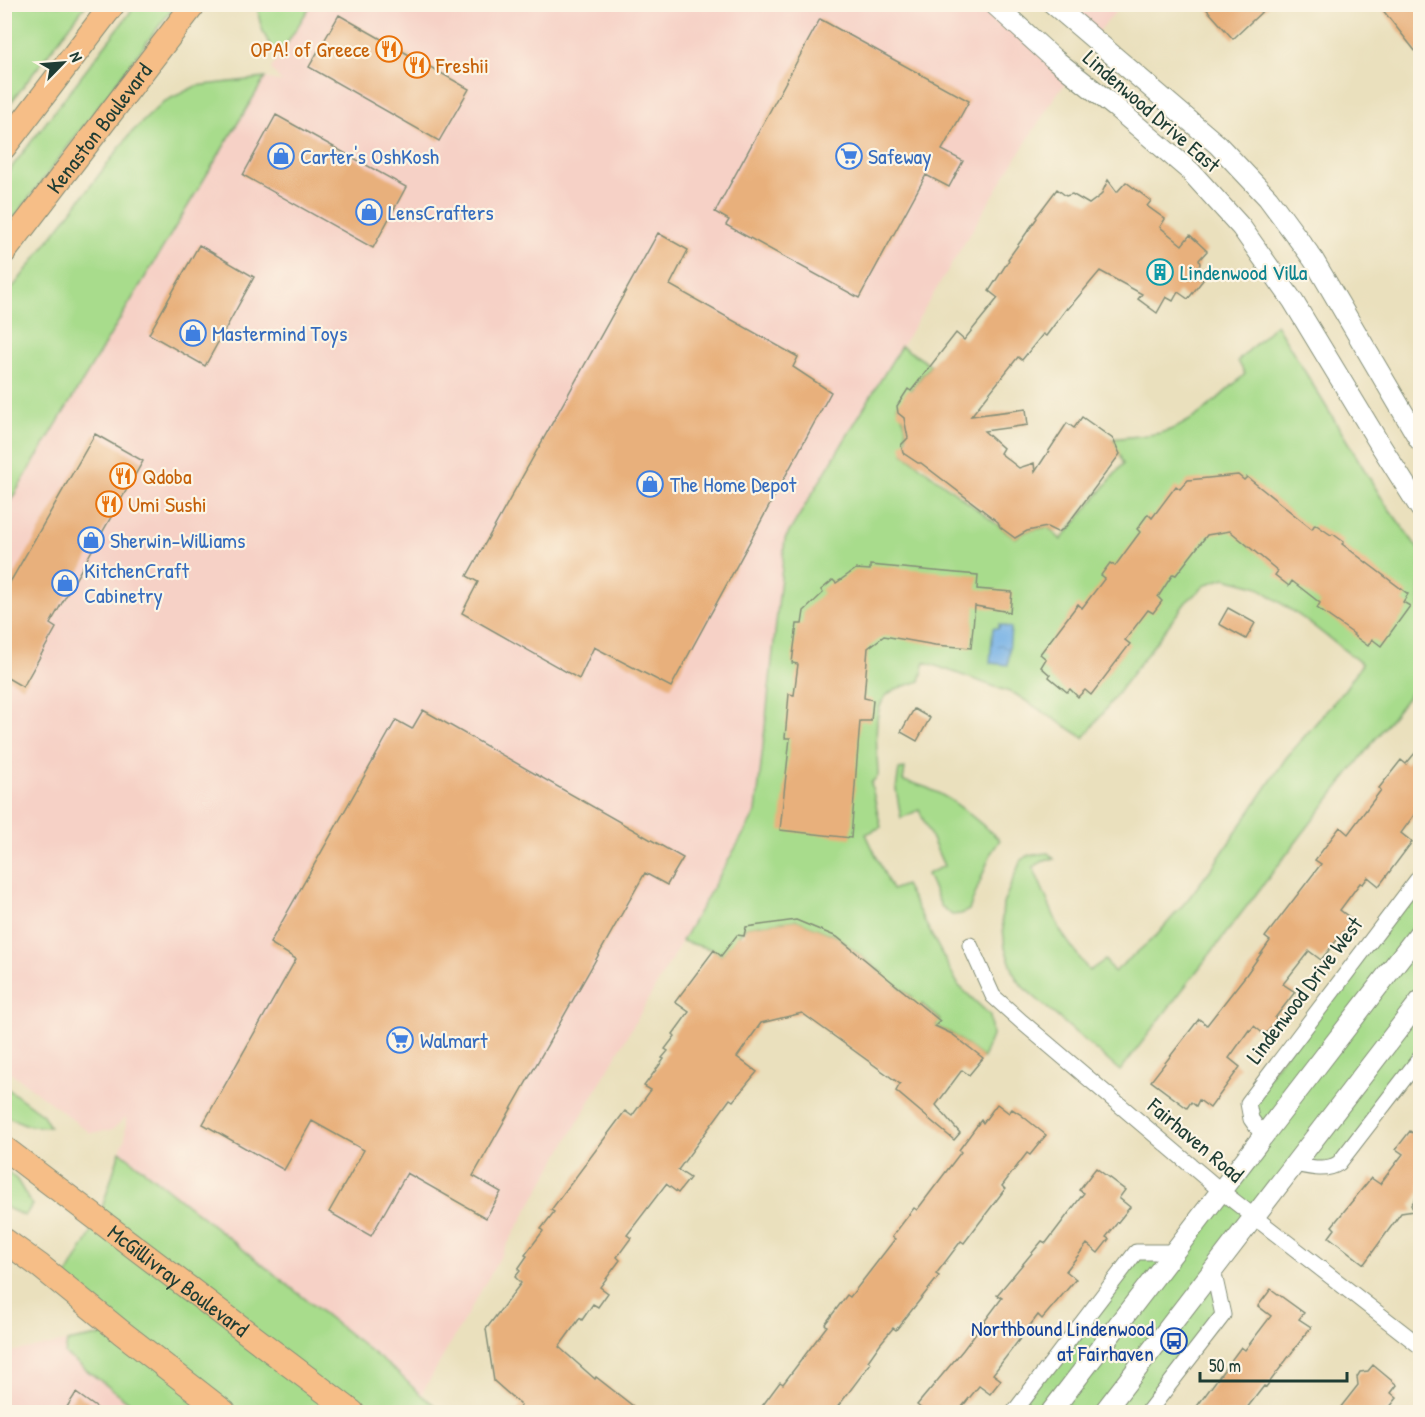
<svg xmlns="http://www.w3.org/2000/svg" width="1425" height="1417" viewBox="0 0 1425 1417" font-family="'Patrick Hand',sans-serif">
  <defs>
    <pattern id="water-ripples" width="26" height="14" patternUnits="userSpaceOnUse" patternTransform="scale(1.5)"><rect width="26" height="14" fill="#73b0e6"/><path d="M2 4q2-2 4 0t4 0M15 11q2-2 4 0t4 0" fill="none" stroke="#5e90bb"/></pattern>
  </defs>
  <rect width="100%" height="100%" fill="#fcf5e5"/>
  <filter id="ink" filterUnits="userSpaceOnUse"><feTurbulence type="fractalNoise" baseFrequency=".0167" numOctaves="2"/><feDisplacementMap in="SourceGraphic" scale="12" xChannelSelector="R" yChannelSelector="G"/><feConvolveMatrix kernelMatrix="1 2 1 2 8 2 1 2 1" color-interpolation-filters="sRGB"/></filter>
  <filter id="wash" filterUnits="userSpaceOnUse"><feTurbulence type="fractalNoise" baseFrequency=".008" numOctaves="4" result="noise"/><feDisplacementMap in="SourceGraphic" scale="24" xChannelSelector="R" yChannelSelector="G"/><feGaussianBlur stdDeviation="1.35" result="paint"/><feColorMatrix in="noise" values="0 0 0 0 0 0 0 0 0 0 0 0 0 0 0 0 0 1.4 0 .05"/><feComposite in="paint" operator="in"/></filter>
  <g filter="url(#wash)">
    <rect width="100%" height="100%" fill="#eae0bd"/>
    <!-- built -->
    <path fill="#f6d1c6" d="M311,5h683l79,69 -17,21 -45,71 -226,373 -29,273 -335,583 -23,-22 -278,-222 5,-13 1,-21 -14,13 -22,3 -85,-65 -1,-558 261,-432 17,4 -11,-13z
      M1053,5h69l-30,34z
      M67,1342l-2,12 77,58h-137v-49l9,-12z"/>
    <!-- grass -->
    <path fill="#a8dc8c" stroke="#648c60" stroke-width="1.5" d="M5,4l81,1 -81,105 -1,-105z
      M136,5h39l-170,225v-54z
      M258,5h53l-31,50c-15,-12 -22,-32 -22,-50z
      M265,78l-260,432v-212l126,-165 32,-31 33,-16z
      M1276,324l108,178 36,49v130l-300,390 -97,-84 -8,-11 -10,-28 -3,-30 1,-14 18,-44 8,-5 19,-2 6,6h-7l-14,8 28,65 28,39 16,-11 9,12 43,-37 31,-36 26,-34 72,-107 59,-69 17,-25 -55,-43 -51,-35 -31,-8 -18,6 -21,18 -102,136 -69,-44 -90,-32 -5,19c-12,4 -30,7 -37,19 -11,17 -5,57 -5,76l-7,7 10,44 -15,7 26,56 13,-5 54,101 31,29 2,21 -9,22 -31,-24 -17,-8 5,-6 -18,-16 -4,6 -10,-8 4,-5 -16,-12 -21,-6 5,-8 -43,-34 -41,-17 -50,7 -25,29 -7,-6 -32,-9 74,-129 29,-273 116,-193 30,19 -34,41c10,17 12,28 6,47l112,85 12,-7 21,-4 13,13 62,-76 -10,-25c15,-2 32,-3 47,-6 34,-8 60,-37 85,-59l-7,-13z
      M905,768l-2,13c41,7 66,33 97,59l-9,13 -22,57 -8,4 -9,1 -11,-9 -14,-32 17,-8 -25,-56 -18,8 -5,-29 3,-19z
      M1420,876v182l-81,105 -45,1 -81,106 10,45 -75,97h-134l122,-160h38l88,-115 -14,-34z
      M4,1086l39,29 7,12 -20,-1 -25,-10z
      M120,1151l278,222 23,22 23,17h-302l-77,-58 2,-12 53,-10 -58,-48 36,-63z
      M5,1169l12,11 15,25 -7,11 -20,-9z"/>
    <!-- water -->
    <path fill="url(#water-ripples)" stroke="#49768d" stroke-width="1.5" d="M999,624l12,4 -3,37 -18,-2 3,-35h6z"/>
    <g id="blocks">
      <!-- building -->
      <path fill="#e8b07c" d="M1202,4h68l-37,35z
        M1378,4h42v53z
        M339,15l130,74 -30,52 -130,-74z
        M820,19l149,82 -27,49 21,11 -14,26 -23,-12 -67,123 -133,-73 3,-5 -14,-8z
        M276,115l130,72 -33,61 -130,-73z
        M1108,180l9,12 9,-10 25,19 -4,5 18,13 -5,8 22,18 8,-10 17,16 -8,9 1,4 -4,9 7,7 -15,19 -10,-7 -5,9 -7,-4 -9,16 -19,-14 4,-5 -42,-23 -32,38 -1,-1 -21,28 -3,-2 -21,26 -4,-3 -47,59 55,-7 2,16 -44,6 19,17 -3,5 19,15 15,-5 1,9 32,-49 7,5 8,-11 31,22 7,15 -56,75 -7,3 -10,-5 -20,4 -12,7 -15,-11 -2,-5 -77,-59h-3l-15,-10 -2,-8 7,-7 -4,-20 -6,-5 -1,-7 11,-17 3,2 45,-58 8,7 34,-42 -9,-7 20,-31 -1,-1 29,-41 -1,-1 21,-28 9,7 6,-2 17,10 12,-9z
        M658,233l30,17 -18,35 128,72 -5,10 38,25 -160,295 -77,-40 -15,32 -117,-66 16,-31 -11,-6z
        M199,245l55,32 -49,89 -56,-32z
        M95,434l48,27 -93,163 6,4 -33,59 -19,-11v-83z
        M1238,475l6,5 3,-3 65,52 3,-5 16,11 2,-1 11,8 -2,2 66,50 -5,8 7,4 -29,40 -9,-7 -4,7 -15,-11 1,-1 -37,-26 3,-5 -28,-22 -3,5 -14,-11 3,-4 -48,-40 -23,4 -31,40 -3,-1 -15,23 4,4 -9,12 -5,-3 -23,30 5,4 -39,51 -6,-5 -7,7 -8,-8 -3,3 -18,-15 1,-2 -9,-8 5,-8 -6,-5 38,-50 4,4 23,-30 -4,-3 9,-12 5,3 25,-34 -3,-3 11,-15 4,4 24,-32 4,3 8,-9z
        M870,565l108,10 -1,14 35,3 -2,20 -35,-6 -4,42 -36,-3 -51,-9 -16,12 -4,50 9,2 -2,21h-11l-9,117 -71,-8 10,-92h-5l4,-44 5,1 4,-31 -6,-1 5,-39h5l2,-13 19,-18 -2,-3 12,-10 3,3 20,-14 14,1z
        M1228,608l27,15 -9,16 -27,-15z
        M914,709l16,9 -13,23 -16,-9z
        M423,710l260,148 -16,27 -22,-12 -172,303 28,16 -15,26 -79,-45 -36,63 -42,-24 35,-62 -52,-29 -28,49 -81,-46 93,-165 -26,-16 126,-223 16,9z
        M1420,747v60l-19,26 11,9 -33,44 -11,-9 -5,7 -3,-1 -20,27 13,10 -32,40 -12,-9 -26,33 12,8 -20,26 2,2 -12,15 -11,-9 -4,5 -1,-1 -20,28 11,9 -30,41 -11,-8 -3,6 -5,-4 -4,6 -36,-27 48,-62 8,6 39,-50 24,-34 -5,-4 56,-73 -6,-4 25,-33 8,7 33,-44 -2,-2 22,-28 5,4z
        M796,920l41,17 103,84 -5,5 17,8 31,24 -14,17 -7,-5 -26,35 24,28 -6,7 -58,-49 4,-7 -98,-71 -41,10 -24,34 20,15 -24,29 -3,-2 -52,71 12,8 -12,15 -12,-9 -39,51 4,3 -14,19 3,3 -20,27 8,6 -10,14 -5,-3 -11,16 -2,-2 -21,29 36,32 1,-2 46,36h-126l5,-8 -27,-24 -8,-52 35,-46 -6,-6 5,-6 -2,-2 9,-13 -2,-1 18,-24 -2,-2 13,-17 -3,-2 74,-99 7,5 19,-26 -7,-4 20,-27 -2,-1 6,-7 -3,-2 10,-13 -2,-2 16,-22 -14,-10 39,-52 7,6 16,-21 7,1 2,-9z
        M997,1104l12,9 3,-4 8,5 26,21 -16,20 -3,-2 -13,17 -12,16 3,3 -41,54 -3,-2 -25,33 3,2 -16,20 -27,34 -3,-2 -13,16 -12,17 3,2 -38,50h-76l23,-31 3,2 44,-58 -2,-2 22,-29 3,2 14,-18 31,-40 -3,-2 22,-29 3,2 44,-58 -2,-2 22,-30 2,3z
        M1410,1131l10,8v53l-9,13 3,6 -13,2 -37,51 -35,-27 6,-8 -3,-3 39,-48 9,6 23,-30 -7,-5z
        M1096,1168l29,22 -6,8 11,9 -24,30 3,2 -11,14 -11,-9 -21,27 10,8 -34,40 -4,-4 -45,59 8,6 -11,14 -11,-8 -22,27h-30l-10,-8 46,-55 39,-52 -5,-3 45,-54 4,2 38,-50 -5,-3z
        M1271,1289l33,24 -5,6 12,8 -45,60 -2,-1 -21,27h-51l49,-66 4,3 26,-34 -13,-10z
        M1373,1365l24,20 -6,8 6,5 -12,15h-49l22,-28 -1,-8 3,-5 8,-1z
        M76,1393l28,20h-41z"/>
    </g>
  </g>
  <g filter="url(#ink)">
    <use href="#blocks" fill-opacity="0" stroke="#848e78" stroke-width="1.5"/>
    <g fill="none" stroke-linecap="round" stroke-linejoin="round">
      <!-- minor casing -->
      <g stroke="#848e78" stroke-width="17">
        <path id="minor" d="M970,945l23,51 29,26 199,169 199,155
          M1263,1136l-12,-17 -3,-16 172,-227
          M1294,1164c15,3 32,8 45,-1l81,-105
          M1014,1412l122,-160h38
          M1148,1412l75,-97 -10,-45"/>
      </g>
      <!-- tertiary casing -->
      <g stroke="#848e78" stroke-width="22">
        <path id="tertiary" d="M994,4l59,54 62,49 75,64 51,56 52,74 86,142 41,65
          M1053,4l165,141 50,53 45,61 107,182
          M1051,1412l369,-480
          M1104,1412l316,-411"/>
      </g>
      <!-- primary casing -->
      <g stroke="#848e78" stroke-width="26">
        <g id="primary">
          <path d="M4,147l109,-143"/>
          <path id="s1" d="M4,252l190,-248"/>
          <path id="s2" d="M4,1148l348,264"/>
          <path d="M4,1240l36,26 81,66 103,80"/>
        </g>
      </g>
      <!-- minor -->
      <use href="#minor" stroke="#fff" stroke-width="15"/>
      <!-- tertiary -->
      <use href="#tertiary" stroke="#fff" stroke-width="20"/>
      <!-- primary -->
      <use href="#primary" stroke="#f6be87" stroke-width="24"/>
    </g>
  </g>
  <!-- icons -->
  <defs>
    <g id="restaurant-ring" transform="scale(1.35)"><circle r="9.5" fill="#fcf5e5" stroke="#e8710a" stroke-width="1.5"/><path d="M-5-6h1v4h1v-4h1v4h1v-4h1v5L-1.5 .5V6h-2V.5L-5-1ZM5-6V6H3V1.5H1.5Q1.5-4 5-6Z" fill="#e8710a"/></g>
    <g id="shop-ring" transform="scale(1.35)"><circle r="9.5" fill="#fcf5e5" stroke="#3f7fe0" stroke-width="1.5"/><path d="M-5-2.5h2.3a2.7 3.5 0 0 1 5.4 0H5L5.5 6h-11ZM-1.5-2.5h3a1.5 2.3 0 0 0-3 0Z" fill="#3f7fe0"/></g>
    <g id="supermarket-ring" transform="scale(1.35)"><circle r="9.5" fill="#fcf5e5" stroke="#3f7fe0" stroke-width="1.5"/><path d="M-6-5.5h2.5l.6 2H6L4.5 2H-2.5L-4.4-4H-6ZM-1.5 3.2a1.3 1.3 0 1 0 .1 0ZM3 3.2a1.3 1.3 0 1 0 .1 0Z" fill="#3f7fe0"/></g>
    <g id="building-ring" transform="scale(1.35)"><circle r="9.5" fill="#fcf5e5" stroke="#0f9aa8" stroke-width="1.5"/><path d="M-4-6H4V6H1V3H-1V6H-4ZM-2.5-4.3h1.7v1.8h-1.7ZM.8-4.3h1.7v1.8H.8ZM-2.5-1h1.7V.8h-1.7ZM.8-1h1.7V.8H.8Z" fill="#0f9aa8"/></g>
    <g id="bus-ring" transform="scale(1.35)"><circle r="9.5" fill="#fcf5e5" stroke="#1a4fb4" stroke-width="1.5"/><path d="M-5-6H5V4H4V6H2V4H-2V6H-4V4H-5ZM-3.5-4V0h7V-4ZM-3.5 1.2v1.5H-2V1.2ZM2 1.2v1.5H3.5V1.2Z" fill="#1a4fb4"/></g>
  </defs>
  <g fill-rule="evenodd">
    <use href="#restaurant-ring" x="389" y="49"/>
    <use href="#restaurant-ring" x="417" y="65"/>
    <use href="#shop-ring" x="281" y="156"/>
    <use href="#supermarket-ring" x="849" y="156"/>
    <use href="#shop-ring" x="369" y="212"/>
    <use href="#building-ring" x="1160" y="272"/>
    <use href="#shop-ring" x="193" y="333"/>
    <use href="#restaurant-ring" x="123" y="476"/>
    <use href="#shop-ring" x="650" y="484"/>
    <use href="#restaurant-ring" x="109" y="504"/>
    <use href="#shop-ring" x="91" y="540"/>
    <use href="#shop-ring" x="65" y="583"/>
    <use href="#supermarket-ring" x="400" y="1040"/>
    <use href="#bus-ring" x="1174" y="1341"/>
  </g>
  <g text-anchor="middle" stroke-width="4.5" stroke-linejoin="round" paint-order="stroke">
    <!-- food labels -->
    <g font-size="22" fill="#c56008" stroke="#fcf5e5" text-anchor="start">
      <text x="370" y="57" text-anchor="end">OPA! of Greece</text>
      <text x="436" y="73">Freshii</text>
      <text x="142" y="484">Qdoba</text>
      <text x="128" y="512">Umi Sushi</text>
    </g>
    <!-- street labels -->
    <g font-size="22" fill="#1f3d34" stroke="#fcf5e5">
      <text transform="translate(1152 111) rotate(41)" y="8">Lindenwood Drive East</text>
      <text dy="8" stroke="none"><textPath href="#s1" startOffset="156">Kenaston Boulevard</textPath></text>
      <text transform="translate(1304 990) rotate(-53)" y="8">Lindenwood Drive West</text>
      <text transform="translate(1196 1140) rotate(40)" y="8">Fairhaven Road</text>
      <text dy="8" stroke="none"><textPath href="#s2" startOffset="219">McGillivray Boulevard</textPath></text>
    </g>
    <!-- shop labels -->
    <g font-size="22" fill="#366cbe" stroke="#fcf5e5" text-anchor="start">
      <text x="300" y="164">Carter's OshKosh</text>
      <text x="868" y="164">Safeway</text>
      <text x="388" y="220">LensCrafters</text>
      <text x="212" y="341">Mastermind Toys</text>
      <text x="670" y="492">The Home Depot</text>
      <text x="110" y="548">Sherwin-Williams</text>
      <text x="84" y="578">KitchenCraft<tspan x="84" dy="25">Cabinetry</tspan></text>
      <text x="420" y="1048">Walmart</text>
    </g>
    <!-- culture labels -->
    <g font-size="22" fill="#0d838f" stroke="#fcf5e5" text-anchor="start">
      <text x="1180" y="280">Lindenwood Villa</text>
    </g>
    <!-- transit labels -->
    <g font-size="22" fill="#164399" stroke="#fcf5e5" text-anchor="end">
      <text x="1154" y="1336">Northbound Lindenwood<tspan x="1154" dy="25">at Fairhaven</tspan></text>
    </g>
  </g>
  <!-- margin -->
  <rect width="1425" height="1417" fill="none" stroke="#fcf5e5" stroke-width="24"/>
  <!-- north arrow -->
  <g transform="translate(63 63) rotate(65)" stroke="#fcf5e5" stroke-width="4.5" paint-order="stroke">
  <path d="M0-4.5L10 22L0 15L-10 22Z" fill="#1f3d34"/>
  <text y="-9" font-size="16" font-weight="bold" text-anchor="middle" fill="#1f3d34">N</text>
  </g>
  <!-- scale -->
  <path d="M1200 1372v9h147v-9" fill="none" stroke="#1f3d34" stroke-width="3"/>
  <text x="1209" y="1372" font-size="18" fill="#1f3d34" stroke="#fcf5e5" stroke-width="4.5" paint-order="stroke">50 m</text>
</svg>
